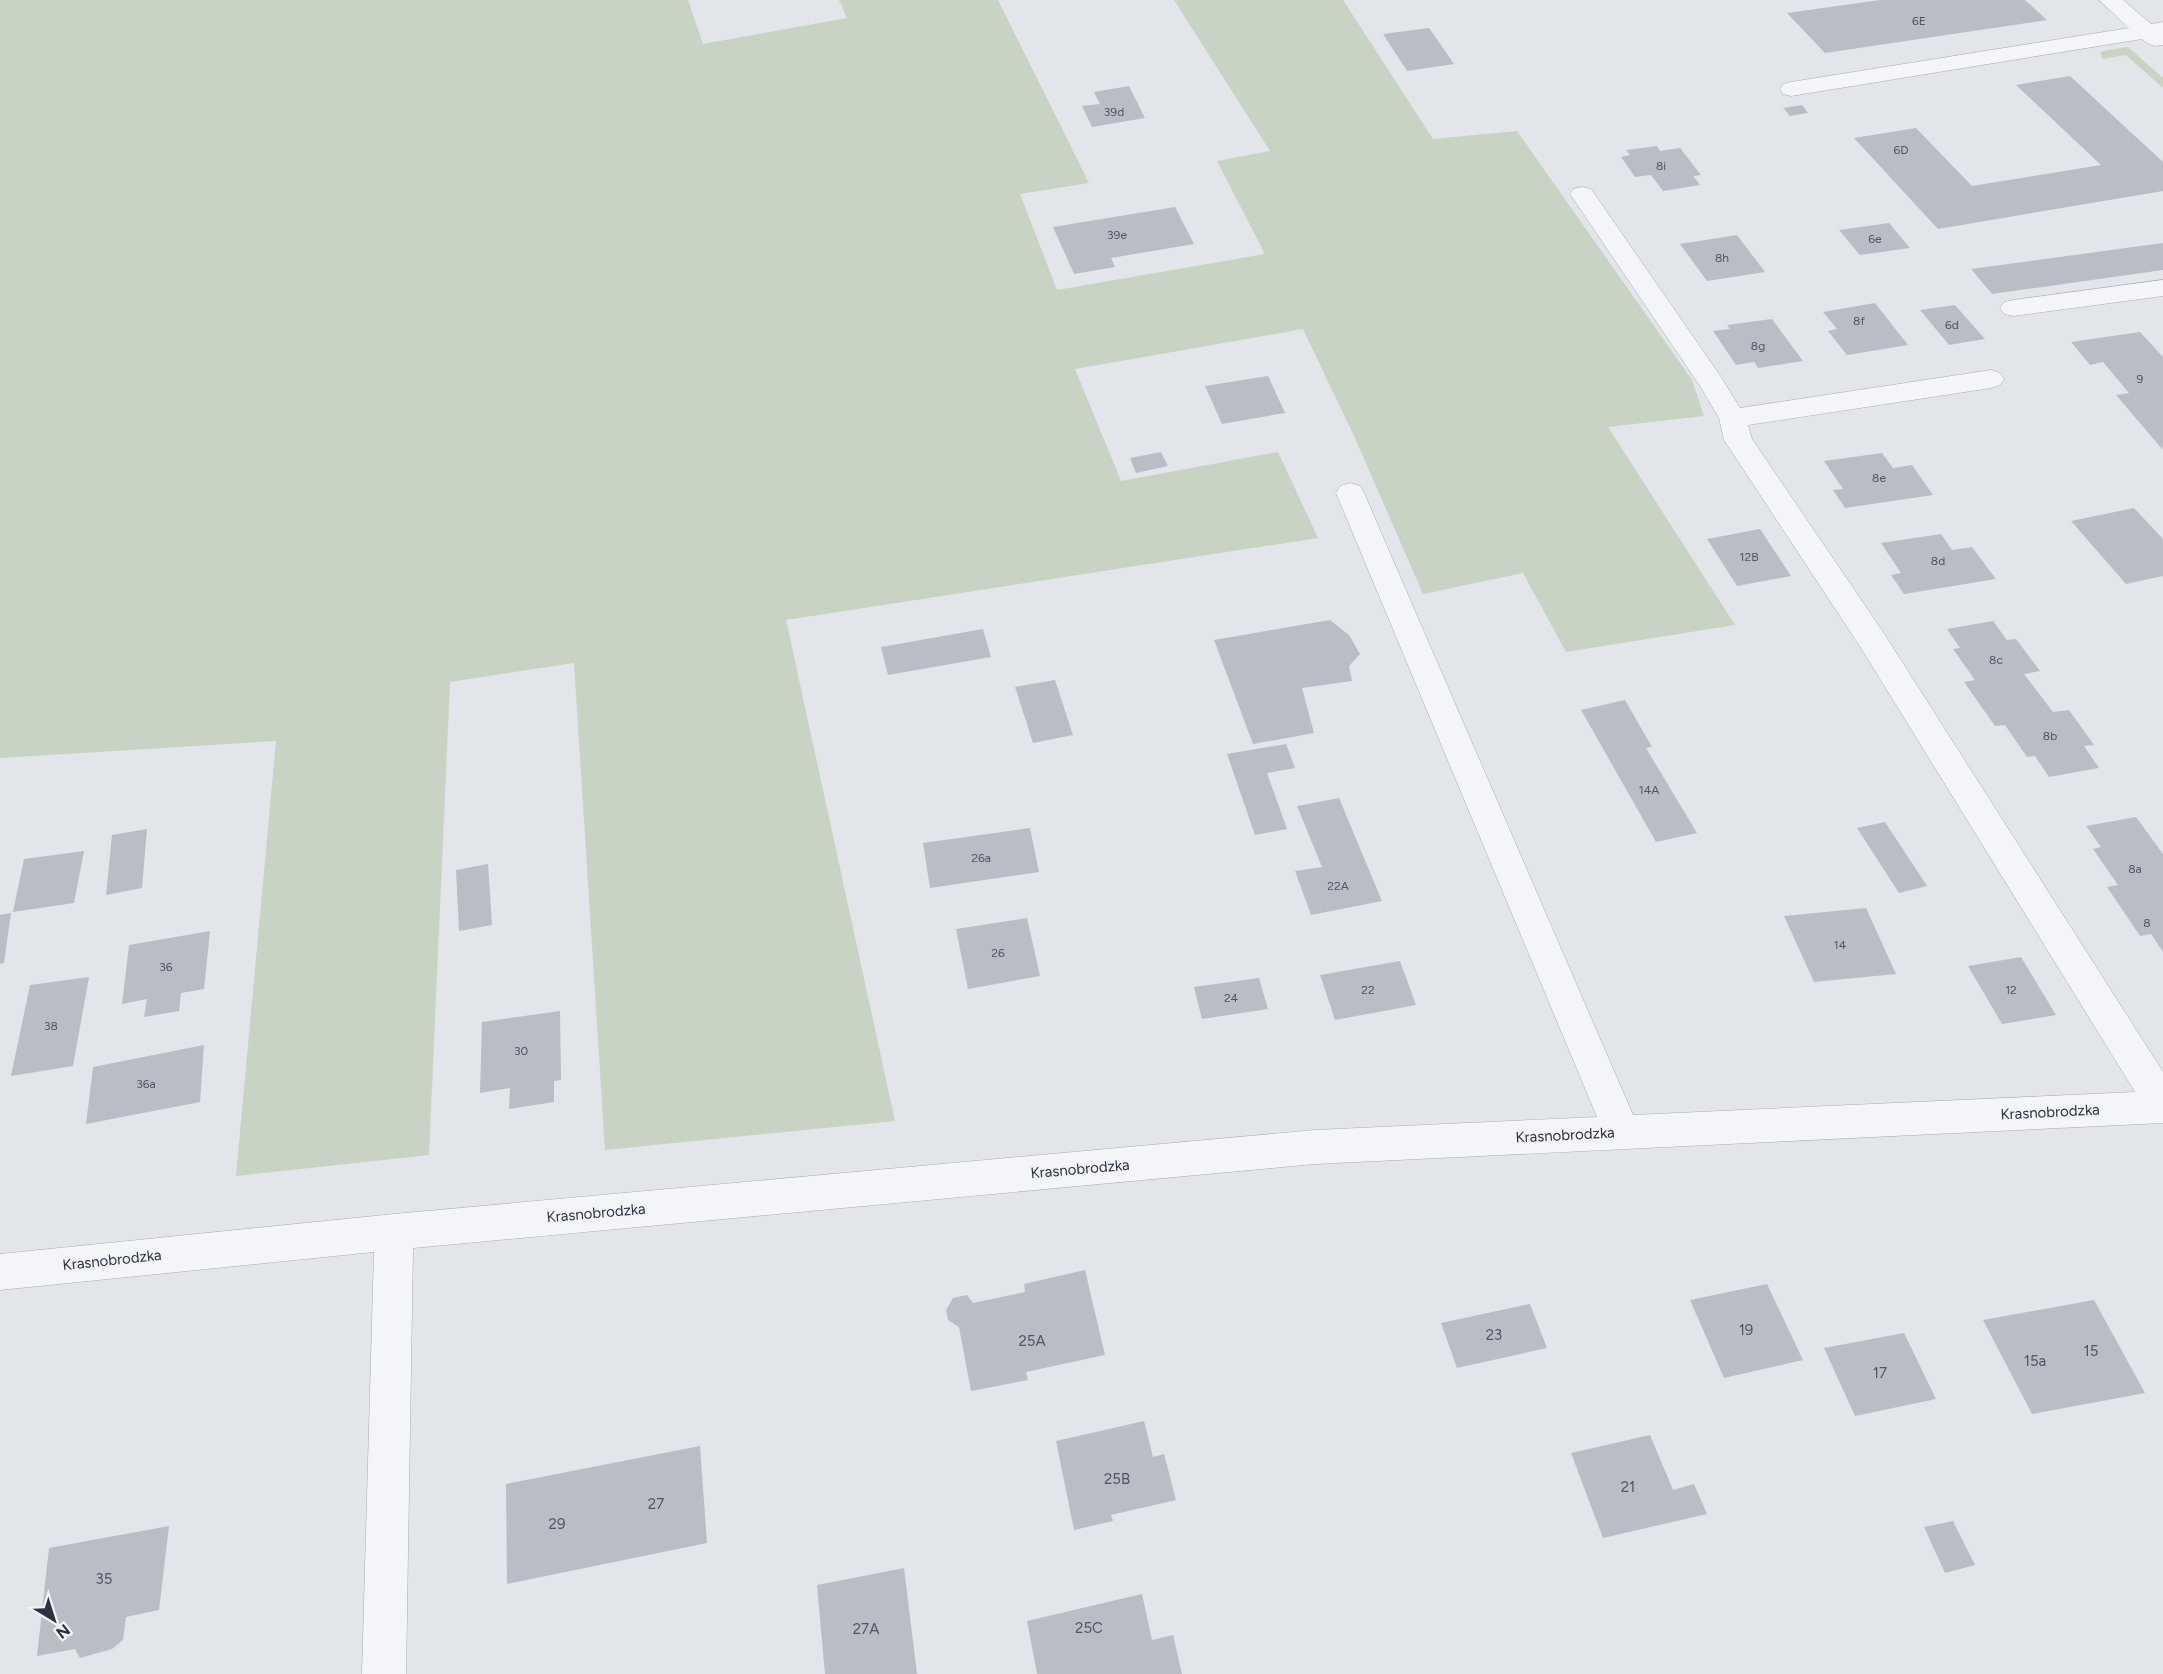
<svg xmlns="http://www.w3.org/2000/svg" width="2163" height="1674" viewBox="0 0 2163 1674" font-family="Figtree,sans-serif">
  <rect width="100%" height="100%" fill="#e2e5e9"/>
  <!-- green -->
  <path fill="#c7d3c3" d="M0,0h688l15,44 144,-26 -8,-18h159l91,183 -69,11 37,96 208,-36 -48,-93 53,-10 -96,-151h169l90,139 84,-8 175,249 12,36 -96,11 127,198 -169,27 -43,-79 -100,21 -68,-156 -52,-109 -228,40 46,112 157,-29 40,86 -532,82 109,501 -290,29 -31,-487 -124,19 -21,473 -193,21 40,-435 -276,17z
    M2128,47l35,31v10l-37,-33 -23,4 -3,-6 3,-2z"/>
  <!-- building -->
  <path fill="#b9bec6" d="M1880,0h145l22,20 -222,33 -38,-40z
    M1429,28l25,36 -47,7 -24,-37z
    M2070,76l93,86v29l-225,38 -84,-91 62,-10 56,58 129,-21 -85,-80z
    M1129,86l16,32 -53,9 -10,-21 18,-2 -6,-12z
    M1802,105l6,8 -18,3 -7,-8z
    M1657,146l3,5 20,-3 21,27 -8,1 7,9 -37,6 -12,-16 -16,2 -14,-20 9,-2 -4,-5z
    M1175,207l19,37 -83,14 4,9 -41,7 -21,-47z
    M1889,223l21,25 -50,7 -21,-25z
    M1737,235l28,37 -58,9 -27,-37z
    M2163,243v27l-171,24 -21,-25z
    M1875,303l33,42 -61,10 -19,-24 9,-2 -14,-17z
    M1955,305l30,34 -36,6 -29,-35z
    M1772,319l31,42 -45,7 -4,-6 -18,3 -23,-34 17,-2 -3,-4z
    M2140,332l23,25v93l-47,-55 13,-2 -26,-31 -13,3 -19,-23z
    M1268,376l17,37 -63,11 -17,-38z
    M1161,452l7,14 -32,7 -6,-15z
    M1882,453l11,15 19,-3 21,30 -88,13 -12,-18 10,-1 -19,-28z
    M2134,508l29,31v37l-37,8 -55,-63z
    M1760,529l31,47 -54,10 -30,-47z
    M1941,534l11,16 20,-3 24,32 -92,15 -13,-19 10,-2 -20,-30z
    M1330,620l19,15 11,19 -11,12 3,15 -50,7 12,45 -61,11 -39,-104z
    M1993,621l14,19 9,-1 24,32 -16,3 29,38 16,-2 25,35 -10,1 15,22 -50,9 -14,-21 -8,1 -22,-32 -10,1 -31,-44 11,-2 -22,-31 7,-1 -13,-19z
    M983,629l8,28 -103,18 -7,-28z
    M1055,680l18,55 -40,8 -18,-56z
    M1625,700l27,47 -6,1 51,85 -41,9 -75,-132z
    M1286,744l9,24 -28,5 20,56 -32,6 -28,-81z
    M1339,798l43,103 -71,14 -16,-44 27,-4 -25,-61z
    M2136,817l27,37v98l-12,-18 -11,2 -33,-49 11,-2 -25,-36 8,-2 -15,-21z
    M1885,822l42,64 -28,7 -42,-65z
    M1030,828l9,44 -109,16 -7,-45z
    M147,829l-5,59 -36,7 6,-60z
    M84,851l-10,52 -61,9 11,-53z
    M488,864l4,61 -33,6 -3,-61z
    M1866,908l30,66 -82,8 -30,-66z
    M11,913l-7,50 -4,1v-49z
    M1027,918l13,58 -72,13 -12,-60z
    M210,931l-6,58 -23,4 -2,18 -35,6 3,-18 -25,5 7,-59z
    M2021,957l35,58 -54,9 -34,-58z
    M1400,961l16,44 -81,15 -15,-45z
    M89,977l-16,89 -62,10 19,-91z
    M1259,978l9,31 -66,10 -8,-32z
    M560,1011l1,69 -7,1v21l-45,7 1,-21 -30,5 2,-71z
    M204,1045l-4,57 -114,22 7,-57z
    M1085,1270l20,85 -79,17 2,8 -57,11 -12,-64 -11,-7 -2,-10 7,-12 14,-3 6,8 52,-11 -1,-8z
    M1767,1284l36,76 -79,18 -34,-78z
    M2094,1300l51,93 -113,21 -49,-94z
    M1530,1304l17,44 -90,20 -16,-45z
    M1904,1333l32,66 -81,17 -31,-68z
    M1144,1421l9,36 11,-3 12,46 -65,15 2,6 -39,9 -18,-89z
    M1650,1435l23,55 21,-6 13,30 -104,24 -32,-85z
    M700,1446l7,97 -200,41 -1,-100z
    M1953,1521l22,44 -30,8 -21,-46z
    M169,1526l-10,84 -33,7 -3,23 -11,9 -32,9 -5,-9 -38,7 12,-108z
    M904,1568l13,106h-92l-8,-89z
    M1142,1594l10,46 21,-5 9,39h-145l-10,-53z"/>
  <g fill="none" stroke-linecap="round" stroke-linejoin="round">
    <!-- minor casing -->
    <g stroke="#a7acb3" stroke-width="1">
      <path id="minor" d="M2099,0h24l28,24 12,-2v23c-9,2 -14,0 -21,-6l-351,57 -8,-2 -3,-5 3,-5 8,-2 338,-54z
        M1582,187l9,2 130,188 19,31 251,-38 9,3 4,6 -4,6 -9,3 -243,37 4,14 131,193 280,440v51l-848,41 -902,84 -7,426h-44l12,-422 -374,38v-36l394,-40 921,-84 282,-13 -261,-624 4,-7 10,-3 10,3 4,7 269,622 502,-23 -274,-444 -137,-208 -5,-22 -19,-32 -130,-192 3,-5z
        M2163,280v16l-150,20 -9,-2 -4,-6 4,-6 9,-2z"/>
    </g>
    <!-- minor -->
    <use href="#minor" fill="#f4f5f8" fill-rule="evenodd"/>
  </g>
  <g text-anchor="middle" stroke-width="5" stroke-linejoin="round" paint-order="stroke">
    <!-- number labels -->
    <g font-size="12" fill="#4e5662">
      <text x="1919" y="25">6E</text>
      <text x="1114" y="116">39d</text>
      <text x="1901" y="154">6D</text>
      <text x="1661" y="170">8i</text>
      <text x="1117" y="239">39e</text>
      <text x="1875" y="243">6e</text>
      <text x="1722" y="262">8h</text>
      <text x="1859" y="325">8f</text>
      <text x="1952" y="329">6d</text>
      <text x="1758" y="350">8g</text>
      <text x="2140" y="383">9</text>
      <text x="1879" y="482">8e</text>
      <text x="1749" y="561">12B</text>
      <text x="1938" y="565">8d</text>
      <text x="1996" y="664">8c</text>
      <text x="2050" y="740">8b</text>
      <text x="1649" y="794">14A</text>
      <text x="981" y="862">26a</text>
      <text x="2135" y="873">8a</text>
      <text x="1338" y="890">22A</text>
      <text x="2147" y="927">8</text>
      <text x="1840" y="949">14</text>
      <text x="998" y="957">26</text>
      <text x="166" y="971">36</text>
      <text x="1368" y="994">22</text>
      <text x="2011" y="994">12</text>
      <text x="1231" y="1002">24</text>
      <text x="51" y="1030">38</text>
      <text x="521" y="1055">30</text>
      <text x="146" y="1088">36a</text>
    </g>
    <!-- street labels -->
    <g font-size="15" fill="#2b3340" stroke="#f1f3f7">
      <text transform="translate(2050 1112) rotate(-3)" y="5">Krasnobrodzka</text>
      <text transform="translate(1565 1135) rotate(-3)" y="5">Krasnobrodzka</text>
      <text transform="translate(1080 1169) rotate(-5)" y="5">Krasnobrodzka</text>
      <text transform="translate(596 1213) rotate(-5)" y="5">Krasnobrodzka</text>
      <text transform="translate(112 1260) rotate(-6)" y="5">Krasnobrodzka</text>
    </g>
    <!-- near-number labels -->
    <g font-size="15" fill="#4e5662">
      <text x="1746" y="1335">19</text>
      <text x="1494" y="1340">23</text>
      <text x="1032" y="1346">25A</text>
      <text x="2091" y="1356">15</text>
      <text x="2035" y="1366">15a</text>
      <text x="1880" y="1378">17</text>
      <text x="1117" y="1484">25B</text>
      <text x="1628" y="1492">21</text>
      <text x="656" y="1509">27</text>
      <text x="557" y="1529">29</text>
      <text x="104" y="1584">35</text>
      <text x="1089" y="1633">25C</text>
      <text x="866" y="1634">27A</text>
    </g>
  </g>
  <!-- north arrow -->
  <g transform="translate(54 1620) rotate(142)" stroke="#f1f3f7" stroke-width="4.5" paint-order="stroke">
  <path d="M0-4.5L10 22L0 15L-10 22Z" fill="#2b3340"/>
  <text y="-9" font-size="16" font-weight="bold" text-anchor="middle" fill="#2b3340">N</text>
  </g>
</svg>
